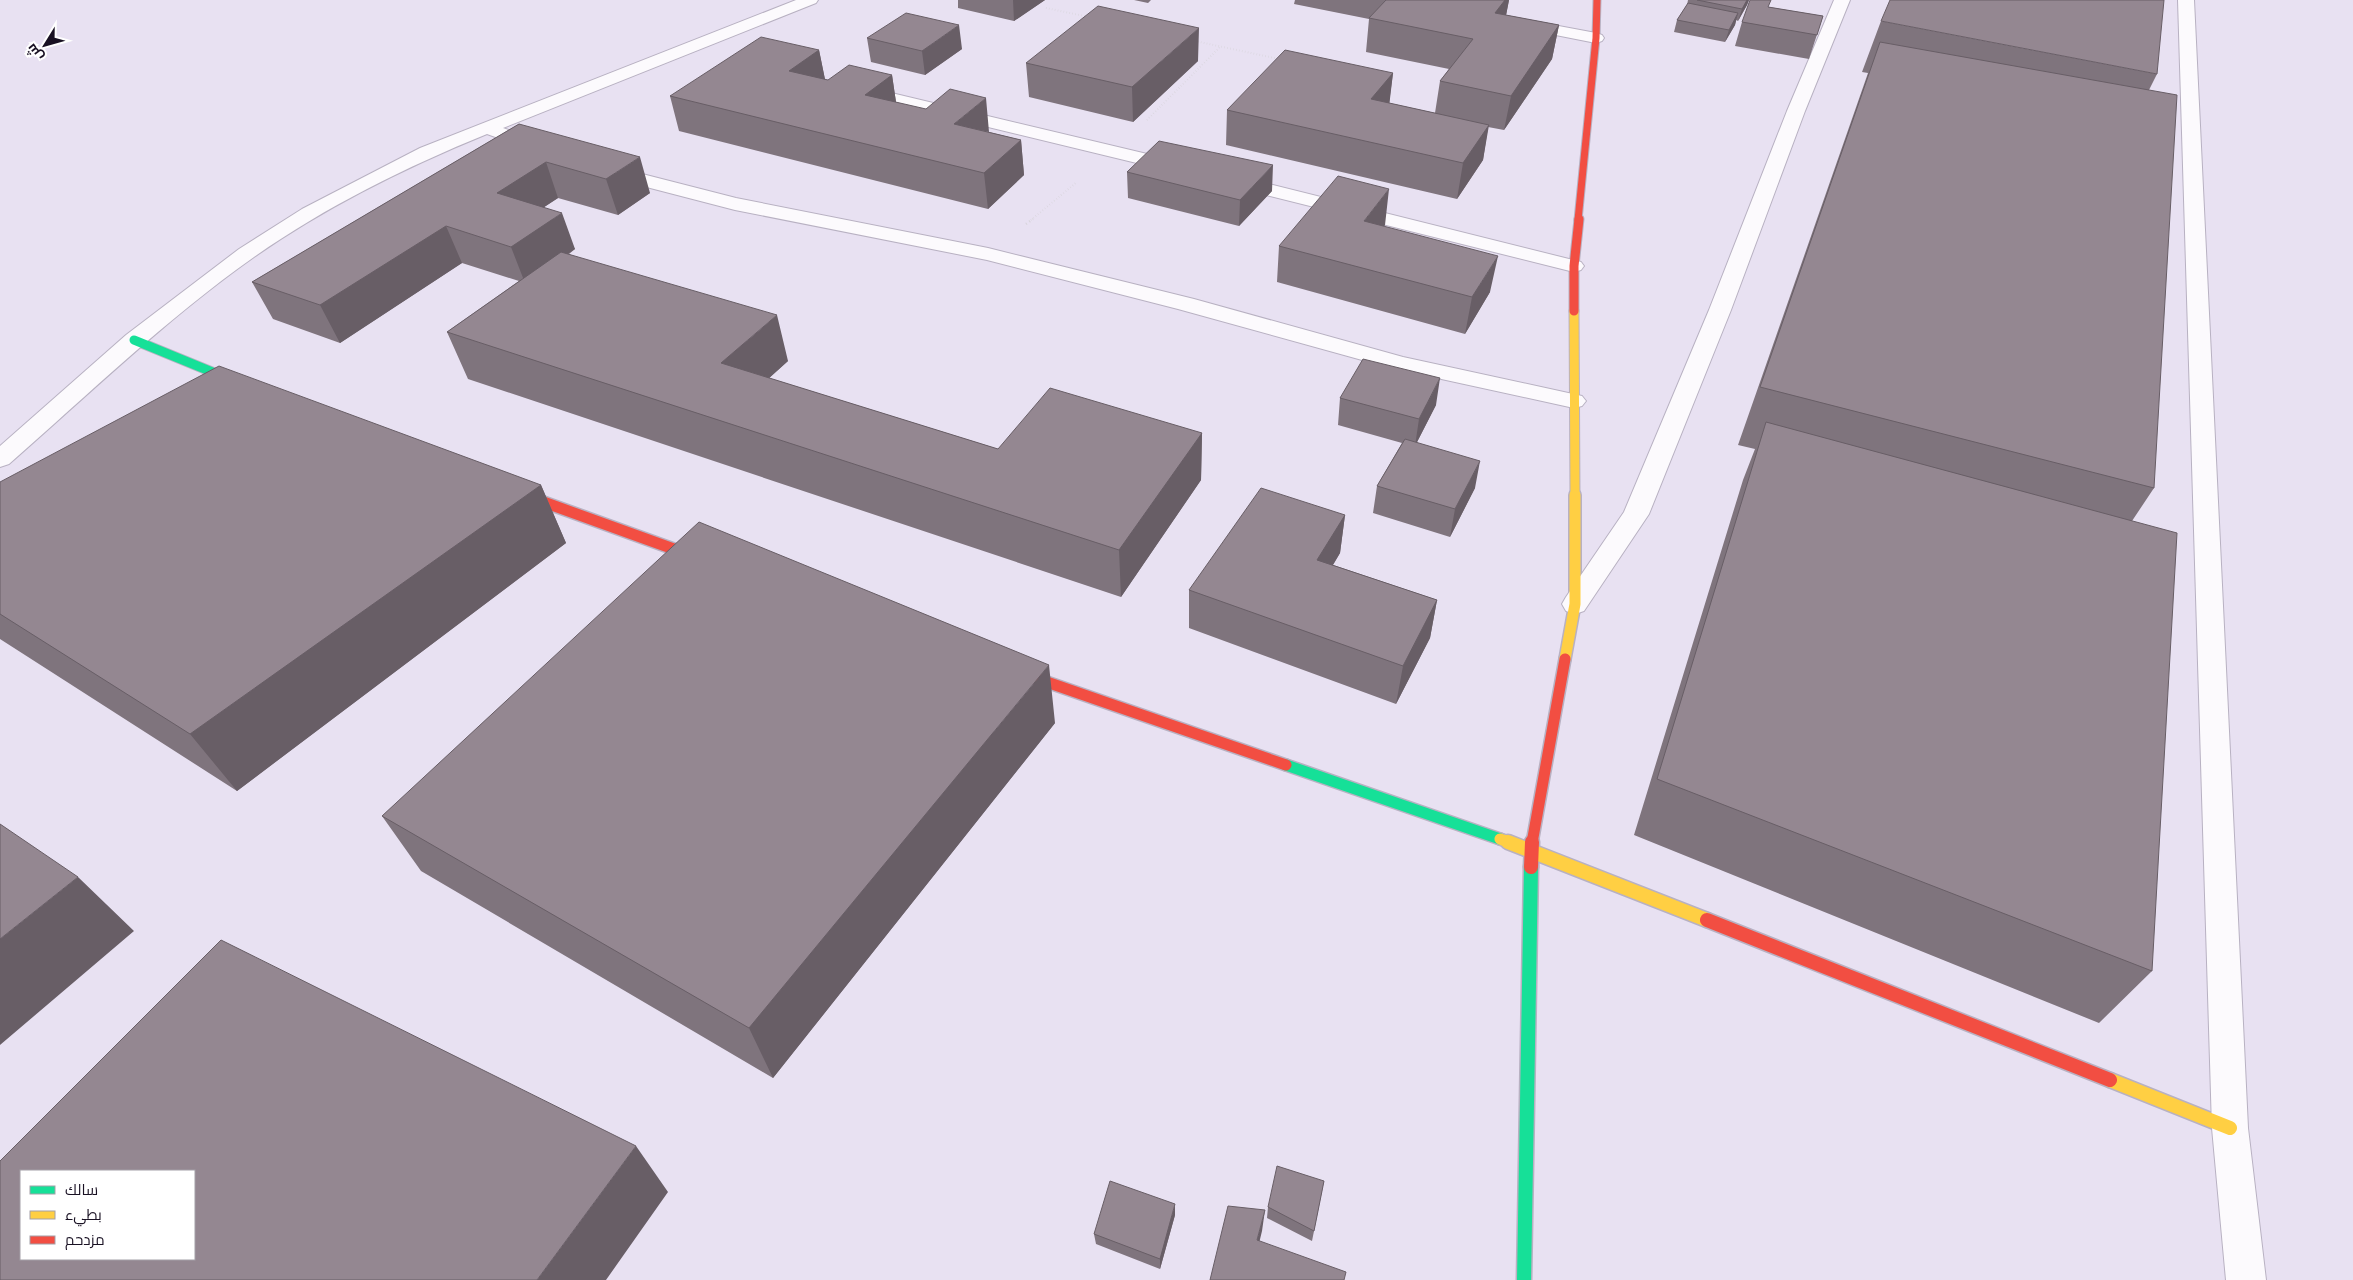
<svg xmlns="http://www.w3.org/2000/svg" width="2353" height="1280" viewBox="0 0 2353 1280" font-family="Mulish,Cairo,sans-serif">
  <rect width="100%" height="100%" fill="#e8e1f2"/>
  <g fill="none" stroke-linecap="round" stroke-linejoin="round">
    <!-- street casing -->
    <g stroke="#b8b1c2" stroke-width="2">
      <path id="street" d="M796,0h22l-2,3 -313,125 40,14 3,4 -3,4h-12l-44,-16c-81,33 -162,73 -233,123 -88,62 -165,137 -245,207l-9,3v-21l126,-111 113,-86 63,-40 118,-61z
        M1834,0h16l-45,111 -74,199 -82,204 -65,97 -9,3 -9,-3 -4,-7 4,-7 58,-85 85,-202 78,-199z
        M2178,0h16l54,1128 18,152h-40l-14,-152z
        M1521,19l75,14 6,2 2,3 -2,3 -6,2 -81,-16 -2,-3 2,-3z
        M858,85l327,78 2,4 -2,4 -7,2 -326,-79 -3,-4 3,-4z
        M611,166l125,32 252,50 206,51 209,58 179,39 4,5 -4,5 -8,2 -183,-40 -213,-59 -191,-49 -252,-50 -131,-34 -2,-4 2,-4z
        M1237,176l344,86 3,4 -3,4 -7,2 -344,-86 -3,-4 3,-4z"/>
    </g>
    <!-- fast-far2 casing -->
    <g stroke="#b8b1c2" stroke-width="11">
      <path id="fast-far2" d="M134,340l110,45"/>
    </g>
    <!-- fast-far1 casing -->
    <g stroke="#b8b1c2" stroke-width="14">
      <path id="fast-far1" d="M1286,765l214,74"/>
    </g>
    <!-- fast casing -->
    <g stroke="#b8b1c2" stroke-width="17">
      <path id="fast" d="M1524,1280l7,-413"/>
    </g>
    <!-- slow-far2 casing -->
    <g stroke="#b8b1c2" stroke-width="11">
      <path id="slow-far2" d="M1574,311l1,185"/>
    </g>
    <!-- slow-far1 casing -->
    <g stroke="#b8b1c2" stroke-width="14">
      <path id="slow-far1" d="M1565,659l10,-55v-109
        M1500,839l11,4"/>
    </g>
    <!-- slow casing -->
    <g stroke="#b8b1c2" stroke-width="17">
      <path id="slow" d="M1508,842l199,78
        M2110,1080l120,48"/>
    </g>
    <!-- jam-far3 casing -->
    <g stroke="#b8b1c2" stroke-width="9">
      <path id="jam-far3" d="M1578,220l18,-182 1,-38"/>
    </g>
    <!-- jam-far2 casing -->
    <g stroke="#b8b1c2" stroke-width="11">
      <path id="jam-far2" d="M1574,311v-45l5,-47
        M514,491l13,5"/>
    </g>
    <!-- jam-far1 casing -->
    <g stroke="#b8b1c2" stroke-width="14">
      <path id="jam-far1" d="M524,495l183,66
        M1015,671l271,94
        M1532,843l33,-184"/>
    </g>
    <!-- jam casing -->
    <g stroke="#b8b1c2" stroke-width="17">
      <path id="jam" d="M1531,867l1,-25
        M1707,920l403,160"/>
    </g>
    <!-- path-far1 -->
    <path stroke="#d7d4da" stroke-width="2" stroke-dasharray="0.5 2.5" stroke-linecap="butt" d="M1046,8l43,9
      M1195,41l84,18
      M1147,120l73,-73
      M1031,220l46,-38"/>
    <!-- path -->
    <path stroke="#d7d4da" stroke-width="2.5" stroke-dasharray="1 3" stroke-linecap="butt" d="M1026,224l7,-5"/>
    <!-- street -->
    <use href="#street" fill="#fcfafd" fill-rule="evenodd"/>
    <!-- fast-far2 -->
    <use href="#fast-far2" stroke="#16e098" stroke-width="9"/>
    <!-- fast-far1 -->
    <use href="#fast-far1" stroke="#16e098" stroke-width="11"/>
    <!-- fast -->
    <use href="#fast" stroke="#16e098" stroke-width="14"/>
    <!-- slow-far2 -->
    <use href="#slow-far2" stroke="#ffcf43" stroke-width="9"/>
    <!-- slow-far1 -->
    <use href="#slow-far1" stroke="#ffcf43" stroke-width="11"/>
    <!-- slow -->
    <use href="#slow" stroke="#ffcf43" stroke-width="14"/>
    <!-- jam-far3 -->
    <use href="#jam-far3" stroke="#f24e42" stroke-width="7"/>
    <!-- jam-far2 -->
    <use href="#jam-far2" stroke="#f24e42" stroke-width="9"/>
    <!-- jam-far1 -->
    <use href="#jam-far1" stroke="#f24e42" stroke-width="11"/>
    <!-- jam -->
    <use href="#jam" stroke="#f24e42" stroke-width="14"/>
  </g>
  <!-- wall -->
  <path fill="#7f747d" d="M958,0h87l-31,21 -56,-13z
    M1134,0h17l-3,3z
    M1295,0h214l-3,15 53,10 -7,34 -48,71 -16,-3 -5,33 -26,39 -231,-54 1,-35 166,-37 -4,30 46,10 5,-32 9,-12 -83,-17 3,-33 -75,-15z
    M1688,0h61l-2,5 -9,16 -2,-1 -1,5 -10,17 -51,-10 3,-12 10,-15z
    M1769,7l54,9 -14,43 -74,-13 7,-24z
    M1881,21l276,53 -8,16 5,398 -22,33 20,450 -53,52 -465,-188 109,-355 12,-31 -17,-4 130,-372 -6,-1z
    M867,38l95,11 -37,26 -54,-13z
    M819,50l6,30h3l64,-5 4,27 93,30 32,8 3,35 -36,34 -309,-78 -9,-35z
    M1198,61l-65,61 -104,-25 -3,-34z
    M519,124l131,69 -32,22 -60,-17 -14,9 31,42 -6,5 219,107 -19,17 229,71 204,-16 -1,47 -80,117 -653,-218 -21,-47 72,-51 -57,-18 -122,80 -67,-24 -21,-37z
    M1127,172l145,19 -33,35 -111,-28z
    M1385,225l-2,2 107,65 -25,42 -188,-52 2,-36z
    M1340,398l96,7 -19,37 58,46 -25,49 -77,-24 4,-27 25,-43 -64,-18z
    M0,482l541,3 25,58 -329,248 -237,-152z
    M1345,515l-5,38 -7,12 104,35 -7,38 -34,66 -207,-76v-38z
    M1055,723l-282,355 -352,-207 -39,-55z
    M1324,1181l-12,60 -45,-23 1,-11z
    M1175,1215l-15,54 -64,-25 -2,-10z"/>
  <!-- shaded-wall -->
  <path fill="#685e66" d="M1013,0h32l-31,21z
    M1505,0h4l-5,26 -9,-13z
    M1747,0h2l-2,5 -9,16 4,-12z
    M1738,13l-3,12 -10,17 4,-12z
    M959,25l3,24 -37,26 -3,-24z
    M1559,25l-7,34 -48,71 7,-34z
    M1199,28l-1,33 -65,61 -1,-35z
    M819,50l7,34 -37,-13z
    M1393,73l-4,34 -18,-8z
    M892,75l5,34 -32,-14z
    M986,98l3,34 -35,-8z
    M1489,125l-6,35 -26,39 6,-36z
    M1021,140l3,35 -36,34 -4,-36z
    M640,157l10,36 -32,22 -12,-36z
    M546,162l12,36 -47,31 -14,-36z
    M1273,165l-1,26 -33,35 1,-26z
    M1389,189l-4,36 -25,33 4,-37z
    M562,213l13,36 -50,34 -14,-36z
    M446,226l16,37 -122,80 -20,-38z
    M1498,256l-8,36 -25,42 7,-37z
    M777,315l11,46 -54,49 -13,-47z
    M1440,378l-4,27 -21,41 4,-27z
    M1202,433l-1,47 -80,117 -2,-47z
    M1480,461l-5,27 -25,49 5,-28z
    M541,485l25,58 -329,248 -47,-57z
    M1345,515l-5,38 -27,45 4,-38z
    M1437,600l-7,38 -34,66 7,-38z
    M1049,665l6,58 -282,355 -24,-50z
    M78,877l56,54 -134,114v-106z
    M636,1146l32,46 -62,88h-69z
    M1175,1204v11l-15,54v-10z
    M1265,1210l-3,21 -7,29 2,-20z"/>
  <!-- building -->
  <path fill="#948791" stroke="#685e66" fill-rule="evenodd" d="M1386,0h119l-10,13 64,12 -48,71 -71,-15 33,-42 -104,-21z
    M1697,0h50l-5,9z
    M1750,0h21l-3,7 55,9 -6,19 -75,-13z
    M1890,0h274l-7,74 -276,-53z
    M1688,3l50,10 -9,17 -52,-10z
    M1098,6l101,22 -67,59 -106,-24z
    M906,13l53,12 -37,26 -55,-13z
    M761,37l58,13 -30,21 39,9 21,-15 43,10 -27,20 61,14 24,-20 36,9 -32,26 67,16 -37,33 -314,-77z
    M1880,42l297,53 -23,393 -394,-101z
    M1285,50l108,23 -22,26 118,26 -26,38 -236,-53z
    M519,124l121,33 -34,22 -60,-17 -49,31 65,20 -51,34 -65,-21 -126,79 -68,-23z
    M1159,141l114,24 -33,35 -113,-28z
    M1338,176l51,13 -25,32 134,35 -26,41 -193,-51z
    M561,252l216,63 -56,48 277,86 52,-61 152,45 -83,117 -672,-218z
    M1363,359l77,19 -21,41 -79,-21z
    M219,366l322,119 -351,249 -190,-120v-132z
    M1766,422l411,111 -25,438 -495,-192z
    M1405,439l75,22 -25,48 -78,-23z
    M1261,488l84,27 -28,45 120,40 -34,66 -214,-76z
    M699,522l350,143 -300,363 -367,-212z
    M0,824l78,53 -78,62z
    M221,940l415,206 -99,134h-537v-119zM21,1171h173v88h-173z
    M1277,1166l47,15 -10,50 -46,-24z
    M1110,1181l65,23 -15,55 -66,-25z
    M1228,1206l37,4 -8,30 89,32 -2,8h-134z"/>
  <!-- legend -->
  <rect x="20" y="1170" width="175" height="90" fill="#ffffff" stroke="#a3a0a7"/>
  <rect x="30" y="1186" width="25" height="8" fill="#16e098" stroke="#a3a0a7"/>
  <text x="65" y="1195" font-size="15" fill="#191123">سالك</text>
  <rect x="30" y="1211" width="25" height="8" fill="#ffcf43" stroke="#a3a0a7"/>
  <text x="65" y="1220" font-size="15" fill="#191123">بطيء</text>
  <rect x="30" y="1236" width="25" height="8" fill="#f24e42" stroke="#a3a0a7"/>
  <text x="65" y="1245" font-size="15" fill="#191123">مزدحم</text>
  <!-- north arrow -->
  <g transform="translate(45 45) rotate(233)" stroke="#ffffff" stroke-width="4" paint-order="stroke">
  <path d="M0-4L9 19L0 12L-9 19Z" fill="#191123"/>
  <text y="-8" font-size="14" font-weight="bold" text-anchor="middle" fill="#191123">ش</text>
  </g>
</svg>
